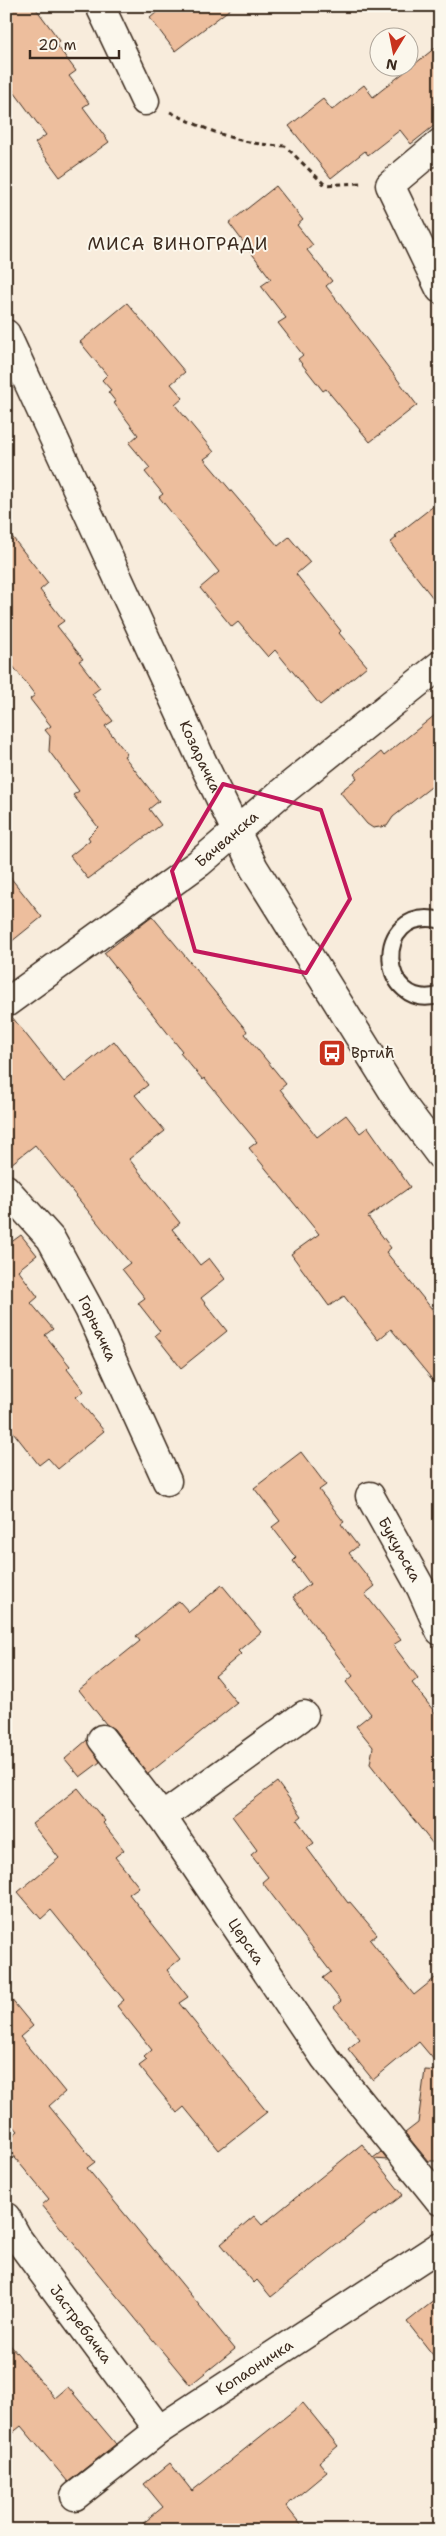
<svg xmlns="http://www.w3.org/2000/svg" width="446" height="2536" viewBox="0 0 446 2536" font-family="'Shantell Sans',sans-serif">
  <rect width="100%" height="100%" fill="#f8ecdc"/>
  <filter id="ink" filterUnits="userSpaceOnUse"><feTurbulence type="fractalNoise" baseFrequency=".02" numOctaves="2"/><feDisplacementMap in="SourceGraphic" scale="10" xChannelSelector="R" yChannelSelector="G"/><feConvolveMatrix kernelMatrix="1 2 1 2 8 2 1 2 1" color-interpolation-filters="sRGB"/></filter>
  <g filter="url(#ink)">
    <!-- building -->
    <path fill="#edbe9d" stroke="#3b2a1e" d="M6,6h28l26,35 -4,3 20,27 -7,5 20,27 -6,4 26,35 -49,35 -25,-34 11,-8 -40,-54z
      M164,6h70l-59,45 -25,-33z
      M440,44v77l-29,23 -11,-14 -32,25 -3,-4 -34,27 -42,-52 34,-27 9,11 32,-25 9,12z
      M276,186l27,34 -6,5 16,20 -6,5 25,31 -6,5 91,119 -47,37 -44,-53 -3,2 -25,-32 5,-4 -25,-32 8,-5 -25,-32 10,-7 -42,-56z
      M127,303l58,69 -14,12 12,14 -8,7 39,47 -10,7 74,87 11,-9 21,25 -14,12 45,57 -2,2 28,33 -47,39 -45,-55 -7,7 -30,-35 -6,5 -32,-39 19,-16 -60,-75 4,-3 -18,-22 5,-4 -21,-25 9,-8 -24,-32 2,-1 -8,-10 3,-2 -9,-10 5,-5 -27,-33z
      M440,501v106l-50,-64 7,-6 -2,-1z
      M6,529l42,54 -8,7 24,31 -7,5 26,33 -4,2 21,27 -8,6 21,27 -8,5 22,28 -3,2 35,45 -10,8 12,16 -73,54 -18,-23 20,-16 -2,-3 10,-10 -25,-32 6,-4 -30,-40 1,-15 -5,-6 6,-4 -21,-27 5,-4 -29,-38z
      M440,711v69l-47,37 -6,9 -14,2 -6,-4 -27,-32 17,-14 -3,-4 27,-22 3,4z
      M6,872l36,45 -36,29z
      M152,916l95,115 -2,3 41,50 -6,5 37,48 29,-22 14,18 8,-6 42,60 -42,30 23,31 -5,4 54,67v70l-49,-60 -13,11 -34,-44 -15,10 -38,-52 28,-20 -70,-86 8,-6 -53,-64 -1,2 -23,-27 2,-2 -78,-98z
      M12,1017l52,65 50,-41 34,44 -13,10 30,36 -36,28 51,64 -8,6 28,36 9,-7 16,21 -24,19 26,33 -46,37 -26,-33 5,-4 -22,-28 7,-5 -23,-29 8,-6 -95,-118 -29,23v-150z
      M21,1235l16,20 -19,15 20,27 -7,6 22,26 -8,6 25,31 -3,3 17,22 -8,6 28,34 -46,38 -10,-11 -9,7 -33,-42v-177z
      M301,1452l25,33 -7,5 25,32 -3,2 17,22 -9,7 26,33 -10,8 36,46 -8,5 25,33 -6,5 28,36v134l-70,-89 3,-17 -17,-21 15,-12 -25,-32 7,-6 -60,-79 17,-13 -17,-23 3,-3 -24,-31 8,-6 -26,-33z
      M222,1585l39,47 -23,19 3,3 -26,22 22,27 -89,71 -34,-45 -8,-5 -27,-34 61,-49 -4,-5 43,-35 10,11z
      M87,1740l13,22 -20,15 -15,-18z
      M277,1782l25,34 -5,4 17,23 -7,5 41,55 2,-1 27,32 -7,6 44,55 26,-21v93l-21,-25 -46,38 -25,-31 12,-10 -26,-32 7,-6 -18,-23 8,-6 -69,-90 6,-5 -17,-22 6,-5 -25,-34z
      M78,1788l27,33 -2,2 21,27 -9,7 24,30 -10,7 51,65 -13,11 21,27 -9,6 88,109 -48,38 -35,-43 -7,6 -38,-47 8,-6 -3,-3 8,-7 -35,-44 7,-6 -73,-90 -10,9 -23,-27 41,-34 -27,-34z
      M6,1993l27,33 -13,11 45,55 -16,14 46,56 -8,6 148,181 -45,36 -148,-180 7,-6 -43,-52v-6l12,-10 -12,-14z
      M425,2070l15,1v90h-12l-23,-28 13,-10z
      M362,2144l11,14 8,-6 6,8 -13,-1 29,36 -28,21 -1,-1 -103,82 -14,-17 -3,3 -33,-39 33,-28 8,9z
      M440,2296v68l-33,-42z
      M6,2340l49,58 13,-11 48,57 -48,38 -47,-56 -15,12z
      M303,2403l35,43 -19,16 8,10 -41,34 19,24h-170l28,-23 -19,-23 26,-21 22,28z"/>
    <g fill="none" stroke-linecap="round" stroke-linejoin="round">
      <!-- service casing -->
      <g stroke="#3b2a1e" stroke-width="19">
        <path id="service" d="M440,920c-70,-15 -61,94 0,75"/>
      </g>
      <!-- minor casing -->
      <g stroke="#3b2a1e" stroke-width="31">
        <g id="minor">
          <path d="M100,6l45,95"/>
          <path d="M440,143l-50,42 50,104"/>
          <path id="s1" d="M6,334l196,427 52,107 144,231 42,56"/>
          <path id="s2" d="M6,1003l193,-140 83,-71 158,-127"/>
          <path id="s3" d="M6,1189l45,50 38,70 78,172"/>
          <path id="s4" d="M370,1496l51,92 19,43"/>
          <path id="s5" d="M304,1715l-142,102 163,241 115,143"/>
          <path d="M102,1739l60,78"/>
          <path id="s6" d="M6,2217l12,22 141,191"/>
          <path id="s7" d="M75,2496l84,-66 281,-184"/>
        </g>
      </g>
      <!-- path -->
      <path stroke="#3b2a1e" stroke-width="3" stroke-dasharray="5 4" stroke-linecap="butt" d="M170,112c39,19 71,33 115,34l40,39 37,-2"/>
      <!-- service -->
      <use href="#service" stroke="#fbf7ec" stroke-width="15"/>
      <!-- minor -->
      <use href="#minor" stroke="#fbf7ec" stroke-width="28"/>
    </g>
  </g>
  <!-- marked area -->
  <path fill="none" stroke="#c2185b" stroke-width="4" stroke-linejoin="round" d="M223,784l98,26 29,89 -44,74 -111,-22 -23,-80z"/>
  <!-- icons -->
  <defs>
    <g id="bus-square" transform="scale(1.4375)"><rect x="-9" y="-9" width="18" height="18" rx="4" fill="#c8321e" stroke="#fbf7ec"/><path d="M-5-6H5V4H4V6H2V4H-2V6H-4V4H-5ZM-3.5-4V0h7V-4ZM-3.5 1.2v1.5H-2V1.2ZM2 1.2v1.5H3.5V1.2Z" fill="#fff"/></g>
  </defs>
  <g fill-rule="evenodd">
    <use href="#bus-square" x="332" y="1053"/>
  </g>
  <g text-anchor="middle" stroke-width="4" stroke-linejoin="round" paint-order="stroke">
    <!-- street labels -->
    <g font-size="15" fill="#3b2a1e" stroke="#fbf7ec">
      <text dy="5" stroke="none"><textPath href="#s1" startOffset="465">Козарачка</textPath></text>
      <text dy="5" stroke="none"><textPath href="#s2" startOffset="275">Бачванска</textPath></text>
      <text dy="5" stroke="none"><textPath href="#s3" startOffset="168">Горњачка</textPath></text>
      <text dy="5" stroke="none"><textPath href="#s4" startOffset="61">Букуљска</textPath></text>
      <text dy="5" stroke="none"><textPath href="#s5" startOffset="325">Церска</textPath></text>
      <text dy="5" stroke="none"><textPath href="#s6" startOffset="131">Јастребачка</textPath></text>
      <text dy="5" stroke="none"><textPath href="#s7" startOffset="221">Копаоничка</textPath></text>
    </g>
    <!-- poi labels -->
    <g font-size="15" fill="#3b2a1e" stroke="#fbf7ec" text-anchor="start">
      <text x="351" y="1058">Вртић</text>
    </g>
    <!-- quarter labels -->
    <g font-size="18" letter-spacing="1" fill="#3b2a1e" stroke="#fbf7ec">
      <text x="178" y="250">МИСА ВИНОГРАДИ</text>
    </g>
  </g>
  <!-- margin -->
  <rect width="446" height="2536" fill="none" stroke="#fbf7ec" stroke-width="25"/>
  <rect x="12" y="12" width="421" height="2511" fill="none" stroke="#3b2a1e" stroke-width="2" filter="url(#ink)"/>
  <!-- north arrow -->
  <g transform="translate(394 52) rotate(190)"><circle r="24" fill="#fbf7ec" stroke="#aea59a"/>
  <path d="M0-4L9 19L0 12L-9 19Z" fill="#c8321e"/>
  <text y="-8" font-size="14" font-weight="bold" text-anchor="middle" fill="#3b2a1e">N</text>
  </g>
  <!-- scale -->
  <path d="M30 50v8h89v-8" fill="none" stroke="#3b2a1e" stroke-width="2.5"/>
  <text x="38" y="50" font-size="15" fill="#3b2a1e" stroke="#fbf7ec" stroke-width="4" paint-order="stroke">20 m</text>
</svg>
